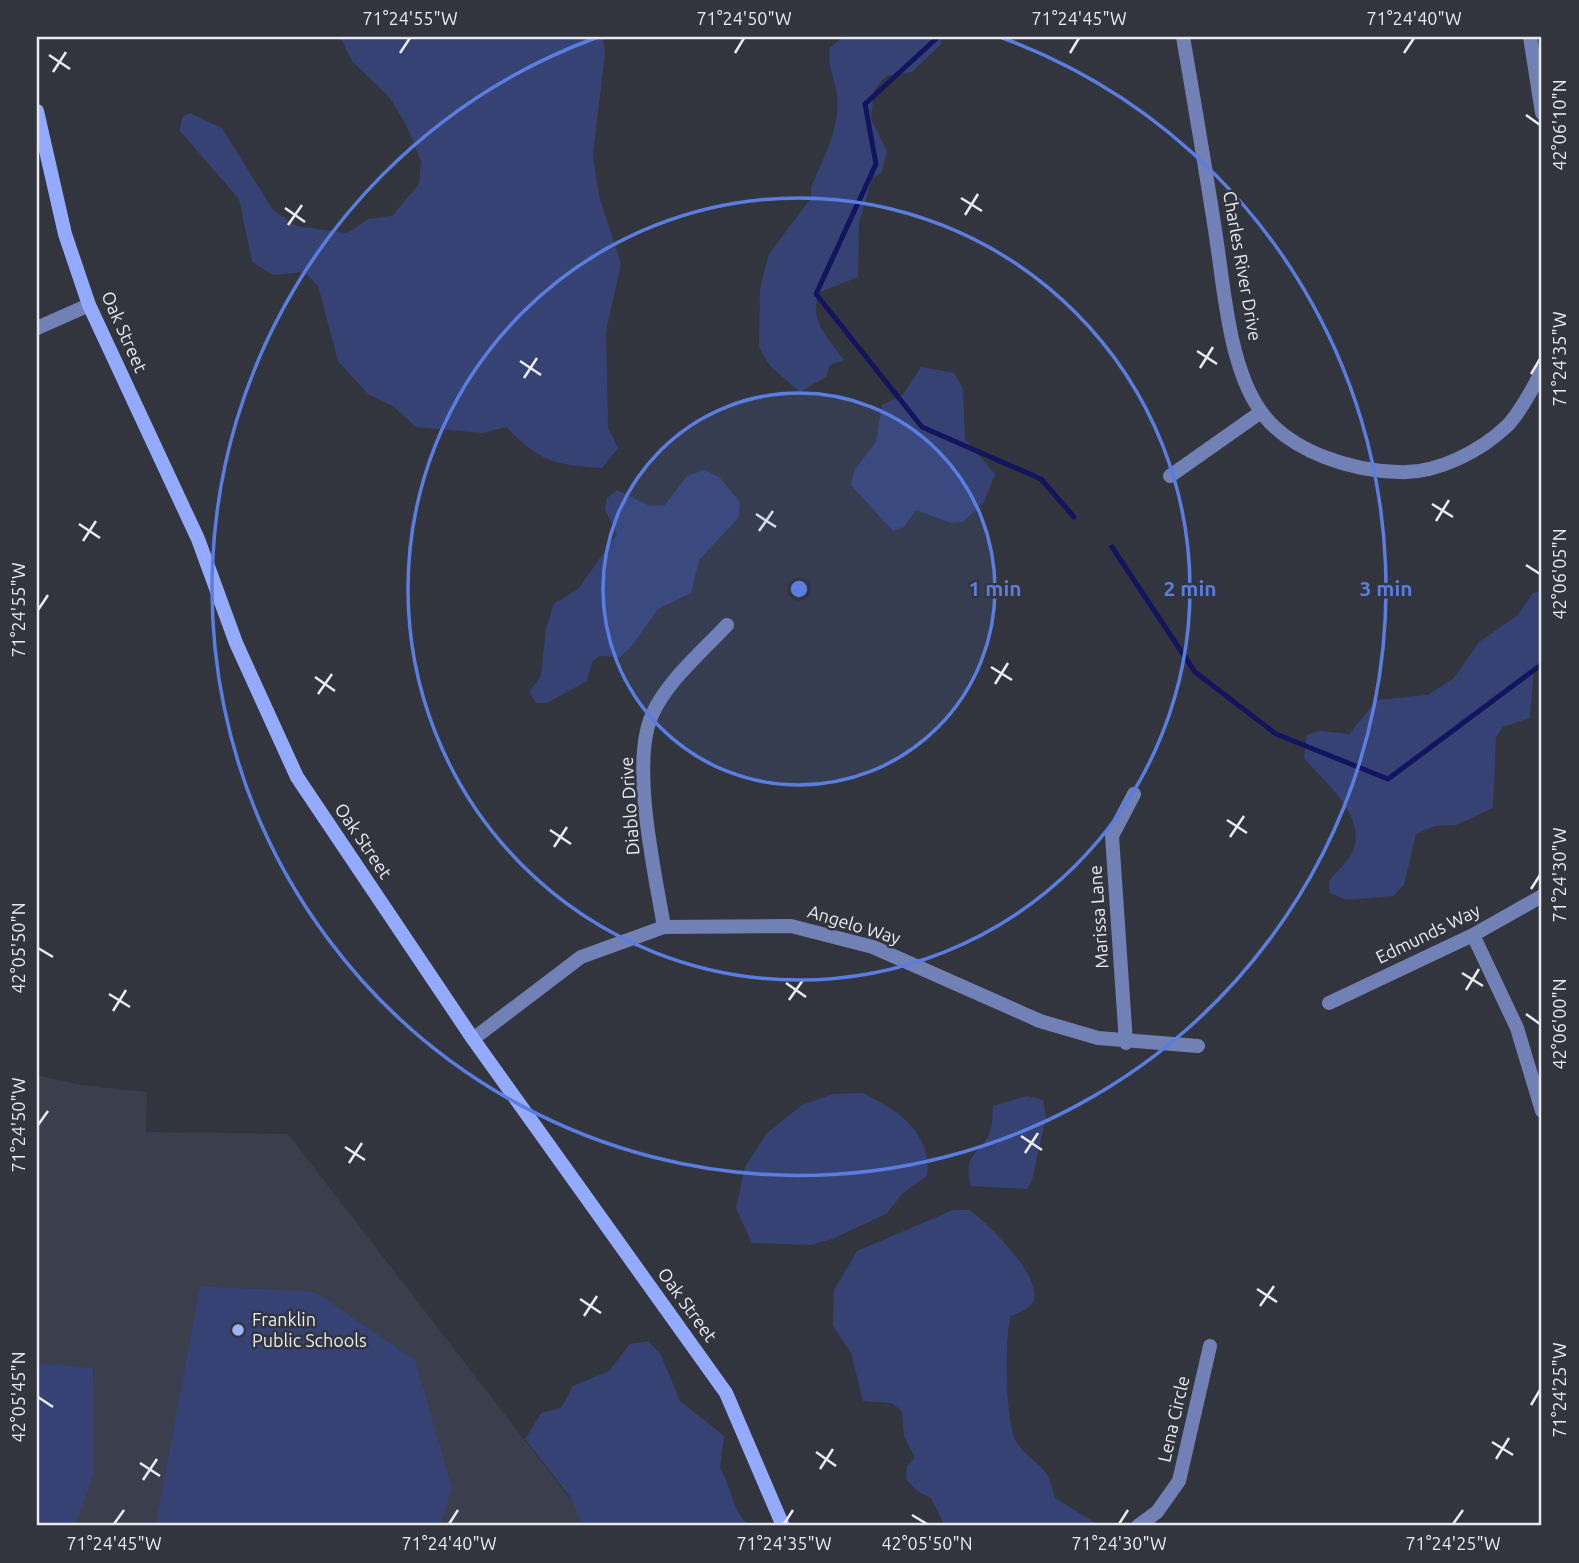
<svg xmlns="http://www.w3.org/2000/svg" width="1579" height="1563" viewBox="0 0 1579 1563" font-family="Ubuntu,sans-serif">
  <rect width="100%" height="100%" fill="#32353e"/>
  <!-- built -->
  <path fill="#3a3e4d" d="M37,1075l43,10 67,7 -1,40 142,2 303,392h-554z"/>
  <!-- green -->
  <path fill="#364274" d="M340,37h263l2,16 -12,102 6,41 22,68 -15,68 2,95 10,21 -16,20c-47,-3 -62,-6 -96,-41l-24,6 -66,-6 -23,-21 -25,-12 -30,-33 -20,-75 -14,-14 -31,3 -21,-13 -13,-63 -59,-68 2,-14 8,-4 32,15 51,82 23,16 51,7 21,-14 24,-3 27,-32 2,-23 -15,-37 -17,-27 -37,-36z
    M844,37h97v7l-29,28 -26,4 -12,14 -3,29 16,32 -5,21 -10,6 -13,45 -1,54 -38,15c-14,26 9,47 24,68l-14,5 -4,12 -26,15 -30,-26 -11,-19 1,-59 9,-34 42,-56v-10c11,-28 30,-60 26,-92 -2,-18 -10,-29 -7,-49z
    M921,367l33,6 9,16 2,50 30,35 -11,28 -21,20 -12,1 -35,-13 -12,17 -11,4 -42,-46 4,-16 21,-27 6,-37 21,-10z
    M704,470l15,7 21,25 -1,15 -40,43 -8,33 -33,16 -27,38 -11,10 -21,-1 -7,6 -5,19 -40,22h-11l-7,-11 12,-16 5,-48 8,-24 25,-16 38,-54 -12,-24 2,-12 10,-8 33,16 15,-1 22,-29z
    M1542,590v71l-8,6 -4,51 -27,9 -7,10 -3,71 -37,17 -21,1 -19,8 -12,51 -11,11 -46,4 -17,-7 -1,-12c7,-9 20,-20 24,-30 14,-36 -29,-69 -49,-93l3,-23 12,-4 30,3 28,-34 51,-5 26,-17 25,-36 39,-27 14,-21z
    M863,1093c34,16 70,41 64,83l-24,17 -17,21 -54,25 -21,6 -59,-2 -16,-35 9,-41 22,-34 35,-28 31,-11z
    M1027,1096l16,4 3,17 -14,63 -5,9 -56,-3c-10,-36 14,-33 20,-57 2,-7 1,-16 2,-23z
    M953,1210h17c18,14 74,67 63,92 -3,7 -16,11 -22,14 -7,20 -6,111 6,127 20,27 29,16 38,55l45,28h-155l-14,-28 -14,-7 -11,-12 1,-13 8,-8 -11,-22 -2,-25 -11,-8 -28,-2 -12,-48 -18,-27 1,-36 23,-39z
    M200,1286l115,6 100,68 37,128 -12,38h-284z
    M648,1341l12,12 20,48 44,35 -4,32c11,18 13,46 30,58h-168l-11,-28 -46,-59 16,-26 20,-5 12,-22 36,-15 21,-27z
    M46,1364l47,4 1,105 -19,53h-38v-161z"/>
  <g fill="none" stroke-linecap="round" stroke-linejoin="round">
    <!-- stream -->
    <path stroke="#12155d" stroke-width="5" d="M938,37l-73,67 11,60 -60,130 106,133 119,52 33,38
      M1112,547l83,125 81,62 112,45 154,-115"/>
    <!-- minor -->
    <path stroke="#7180b5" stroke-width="14" d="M1183,37c11,64 22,128 32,193 9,55 13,137 47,183 29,39 90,58 137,59 38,2 82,-21 109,-47 13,-14 25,-37 34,-54
      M1530,37l12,76
      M37,328l52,-23
      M1170,476l91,-64
      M664,927c-9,-54 -34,-163 -12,-212 15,-34 50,-63 75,-90
      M1473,935l44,93 25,83
      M1329,1003l144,-68 69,-39
      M473,1039l108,-82 83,-30 127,-1 82,21 167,74 58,17 100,8
      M1126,1043l-14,-207 22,-42
      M1138,1526l19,-14 22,-31 31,-135"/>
    <!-- secondary -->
    <path stroke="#93aafe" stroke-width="14" d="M37,111l28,123 24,71 109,234 38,104 61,134 176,262 253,354 57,133"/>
  </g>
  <!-- ticks -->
  <path fill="none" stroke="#e8eaf0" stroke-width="2.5" d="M400,53l10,-15M735,53l9,-15M1070,53l9,-15M1404,53l10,-15M49,55l21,14M53,72l13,-20M1526,115l14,10M961,198l21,13M285,208l20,14M965,215l13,-21M288,225l14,-20M1197,351l20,13M520,361l21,14M1200,368l13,-21M1531,374l9,-15M524,378l13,-20M1432,504l21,13M756,514l20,13M1436,521l13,-21M79,524l21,14M759,531l14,-20M83,541l13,-20M1526,565l14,9M38,610l10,-15M991,667l21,13M315,677l20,14M995,684l13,-21M318,694l14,-20M1227,820l20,13M550,830l21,14M1230,837l14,-21M554,847l13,-20M1531,889l9,-14M38,948l15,9M1462,973l21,13M786,983l20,14M1466,990l13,-21M109,994l21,13M789,1000l14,-20M113,1011l13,-21M1526,1014l14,10M38,1125l10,-14M1021,1136l21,14M345,1147l20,13M1025,1153l13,-20M349,1163l13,-20M1257,1289l20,13M580,1299l21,14M1260,1306l14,-20M584,1316l13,-20M38,1397l15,10M1531,1405l9,-15M1492,1442l21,13M816,1452l20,14M1496,1459l13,-21M140,1463l20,13M820,1469l13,-20M143,1480l14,-21M912,1515l15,9M114,1524l10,-14M449,1524l9,-14M784,1524l9,-14M1119,1524l9,-14M1453,1524l10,-14"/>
  <!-- distance rings -->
  <circle cx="799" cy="589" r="196" fill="#5a7ddf" fill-opacity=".12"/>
  <g fill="none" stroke="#5a7ddf" stroke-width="3.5">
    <circle cx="799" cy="589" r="196"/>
    <circle cx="799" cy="589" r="391"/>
    <path d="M1000 37A587 587 0 1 1 598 37"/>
  </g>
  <!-- markers -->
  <circle fill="#9fb3fd" stroke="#32353e" stroke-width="2.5" cx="238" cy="1330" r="7"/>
  <g text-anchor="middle" stroke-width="5" stroke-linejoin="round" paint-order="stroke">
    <!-- street labels -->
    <g font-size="18" fill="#e8eaf0" stroke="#32353e">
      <text transform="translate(1242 266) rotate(80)" y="6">Charles River Drive</text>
      <text transform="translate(124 332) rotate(66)" y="6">Oak Street</text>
      <text transform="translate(630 806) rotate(-94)" y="6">Diablo Drive</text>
      <text transform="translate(363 841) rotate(56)" y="6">Oak Street</text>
      <text transform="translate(1099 917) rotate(-94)" y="6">Marissa Lane</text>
      <text transform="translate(854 925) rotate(17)" y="6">Angelo Way</text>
      <text transform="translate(1428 934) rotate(-26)" y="6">Edmunds Way</text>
      <text transform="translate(687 1305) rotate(54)" y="6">Oak Street</text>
      <text transform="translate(1174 1419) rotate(-77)" y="6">Lena Circle</text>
    </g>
    <!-- poi labels -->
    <g font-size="18" fill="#e8eaf0" stroke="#32353e" text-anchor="start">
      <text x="252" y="1326">Franklin<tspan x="252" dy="21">Public Schools</tspan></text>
    </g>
  </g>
  <circle cx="799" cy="589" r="10" fill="#5a7ddf" stroke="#32353e" stroke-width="3.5"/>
  <g font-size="21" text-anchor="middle" font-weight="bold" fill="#5a7ddf" stroke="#32353e" stroke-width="5" stroke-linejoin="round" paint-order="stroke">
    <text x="995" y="596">1 min</text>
    <text x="1190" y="596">2 min</text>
    <text x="1386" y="596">3 min</text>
  </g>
  <!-- border -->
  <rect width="1579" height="1563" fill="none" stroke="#32353e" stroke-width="77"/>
  <rect x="38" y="38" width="1502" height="1486" fill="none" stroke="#e8eaf0" stroke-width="2.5"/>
  <g font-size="18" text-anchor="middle" fill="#e8eaf0">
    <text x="410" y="25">71°24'55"W</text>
    <text x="744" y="25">71°24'50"W</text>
    <text x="1079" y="25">71°24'45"W</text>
    <text x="1414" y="25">71°24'40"W</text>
    <text transform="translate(1560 125) rotate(-90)" y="6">42°06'10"N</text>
    <text transform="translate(1560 359) rotate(-90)" y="6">71°24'35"W</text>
    <text transform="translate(1560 574) rotate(-90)" y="6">42°06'05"N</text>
    <text transform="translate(19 610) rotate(-90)" y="6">71°24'55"W</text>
    <text transform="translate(1560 875) rotate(-90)" y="6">71°24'30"W</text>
    <text transform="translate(19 948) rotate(-90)" y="6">42°05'50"N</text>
    <text transform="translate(1560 1024) rotate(-90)" y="6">42°06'00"N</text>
    <text transform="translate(19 1125) rotate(-90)" y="6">71°24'50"W</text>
    <text transform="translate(1560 1390) rotate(-90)" y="6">71°24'25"W</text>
    <text transform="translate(19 1397) rotate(-90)" y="6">42°05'45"N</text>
    <text x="114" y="1550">71°24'45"W</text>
    <text x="449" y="1550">71°24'40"W</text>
    <text x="784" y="1550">71°24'35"W</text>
    <text x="927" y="1550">42°05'50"N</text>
    <text x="1119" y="1550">71°24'30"W</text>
    <text x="1453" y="1550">71°24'25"W</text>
  </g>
</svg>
